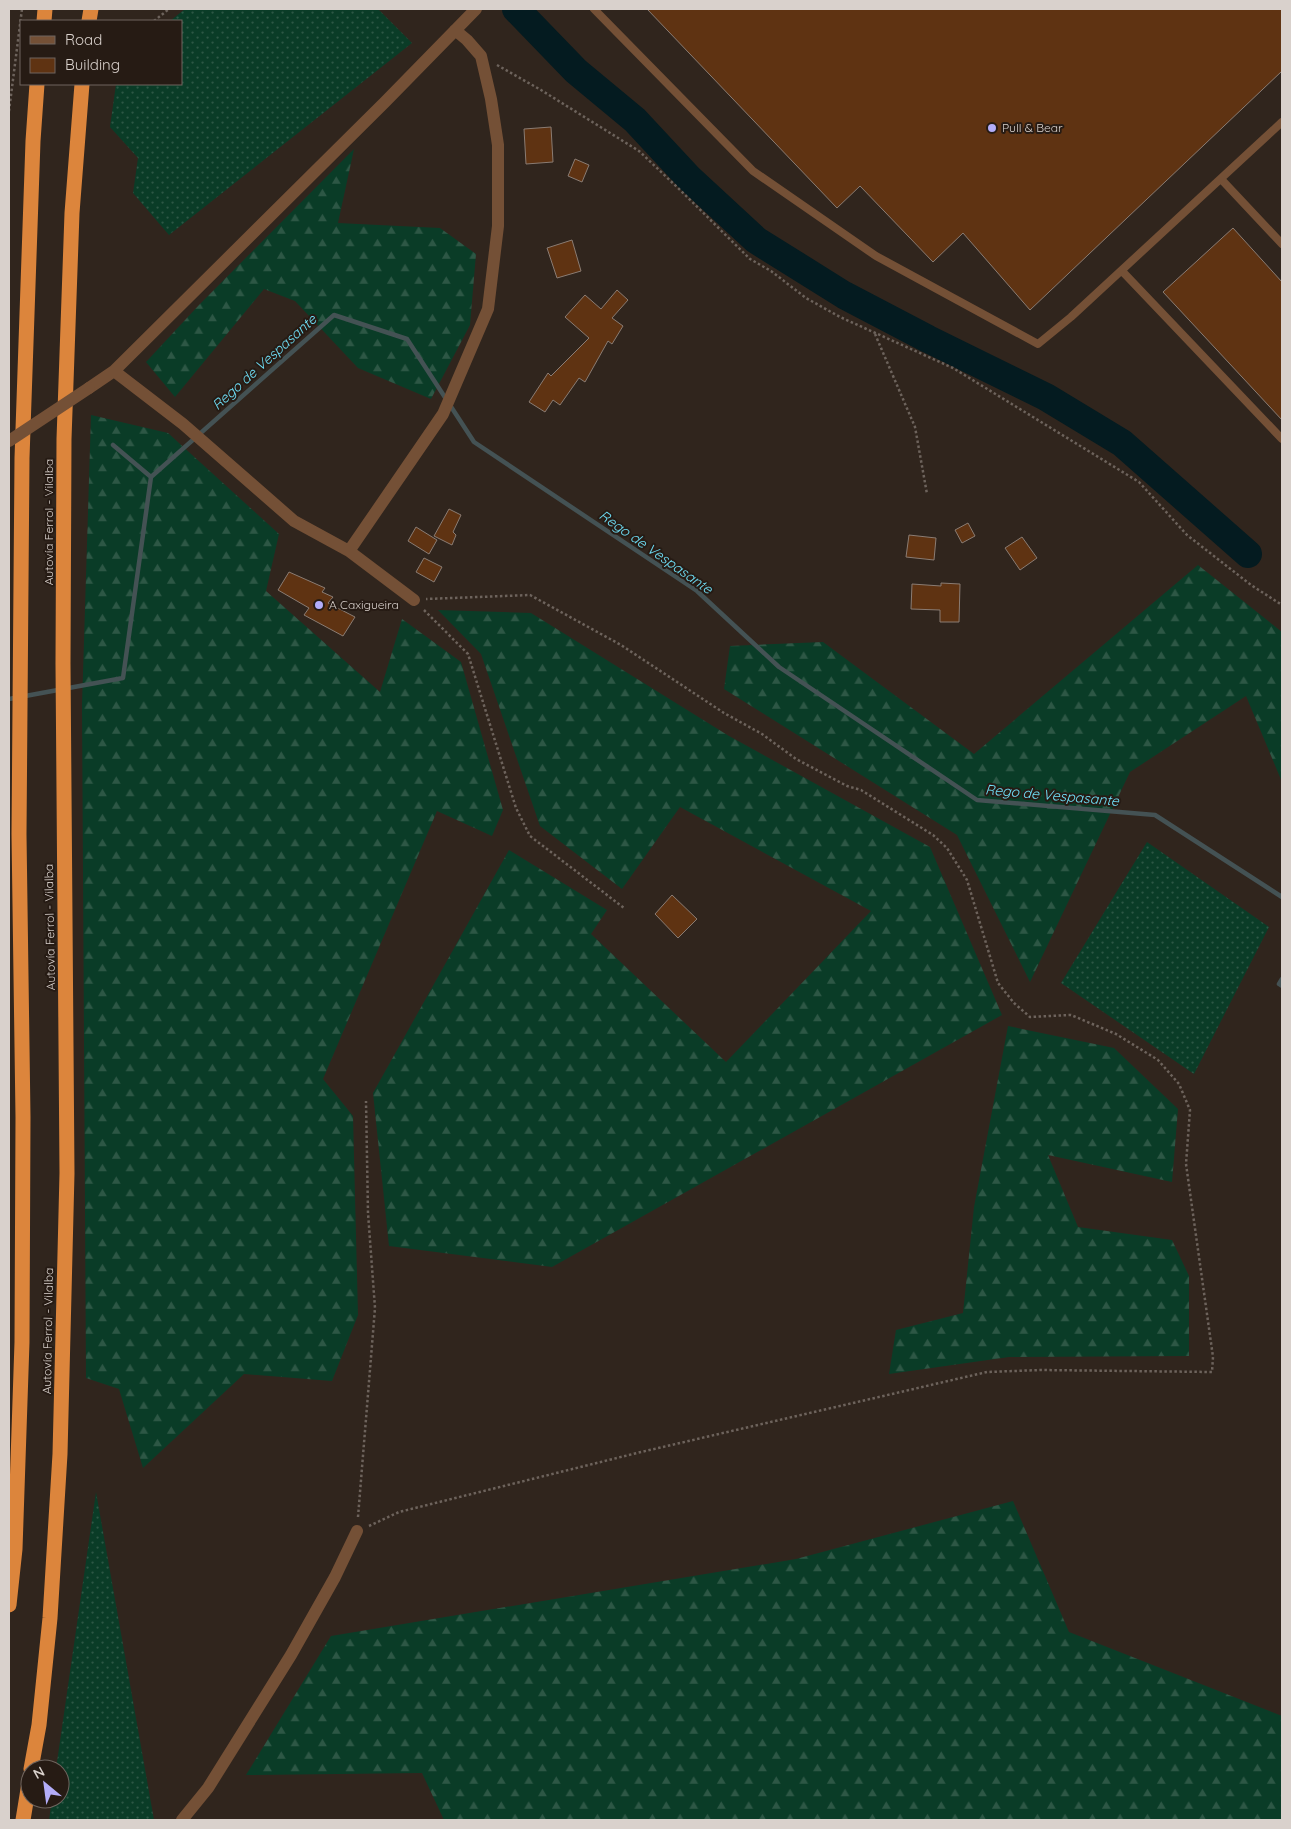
<svg xmlns="http://www.w3.org/2000/svg" width="1291" height="1829" viewBox="0 0 1291 1829" font-family="Quicksand,sans-serif">
  <defs>
    <pattern id="grass-dots" width="8" height="8" patternUnits="userSpaceOnUse" patternTransform="scale(1.25)"><rect width="8" height="8" fill="#0a3c27"/><path d="M2 2h.1M6 6h.1" fill="none" stroke="#2d5745" stroke-width="1.8" stroke-linecap="round"/></pattern>
    <pattern id="forest-firs" width="22" height="20" patternUnits="userSpaceOnUse" patternTransform="scale(1.25)"><rect width="22" height="20" fill="#0a3c27"/><path d="M5 1l3.5 6h-7zM16 11l3.5 6h-7z" fill="#2d5745"/></pattern>
  </defs>
  <rect width="100%" height="100%" fill="#30251d"/>
  <!-- grass -->
  <path fill="url(#grass-dots)" d="M185,9h193l34,34 -243,192 -36,-42 5,-35 -28,-31 6,-43h65v-63h-11z
    M1147,842l122,85 -75,147 -133,-91z
    M96,1492l58,328h-105l3,-21h8v-30h-4z"/>
  <!-- forest -->
  <path fill="url(#forest-firs)" d="M354,149l-16,74 102,5 36,26 -6,71 -39,74 -73,-31 -63,-67 -31,-12 -89,108 -29,-35 53,-57z
    M91,415l77,18 111,101 -13,57 114,101 22,-73 59,43 42,148 -11,26 -55,-25 -114,268 30,37 5,199 -26,66 -88,-7 -101,94 -24,-79 -33,-11 -4,-673z
    M1198,565l84,67v150l-36,-86 -116,76 -100,210 -73,-147 -233,-146 6,-43 93,-4 151,112z
    M438,610l93,3 198,123 201,111 72,168 -450,252 -163,-21 -16,-153 136,-243 98,60 -16,24 135,128 145,-151 -191,-104 -58,82 -82,-63 -59,-172z
    M1008,1026l106,22 64,61 -6,73 -124,-27 30,72 94,13 17,36v80l-180,1 -120,17 7,-44 67,-17 11,-106z
    M1013,1501l56,131 213,84v104h-838l-22,-47 -176,2 85,-139 465,-77z"/>
  <g fill="none" stroke-linecap="round" stroke-linejoin="round">
    <!-- stream -->
    <path stroke="#445254" stroke-width="4.5" d="M113,445l38,32 183,-162 73,24 67,103 223,149 82,76 198,133 178,15 127,82
      M9,699l114,-21 28,-201
      M1282,979l-3,5 3,2"/>
    <!-- river -->
    <path stroke="#041b20" stroke-width="28" d="M516,9l60,62 59,49 54,58 67,62 88,55 84,44 118,58 76,46 126,111"/>
  </g>
  <!-- building -->
  <path fill="#5f3312" stroke="#8a7c73" d="M647,9h635v62l-252,239 -67,-77 -30,29 -73,-76 -23,22z
    M551,127l2,35 -27,2 -2,-35z
    M575,159l14,6 -7,17 -14,-6z
    M1233,228l49,54v138l-119,-128z
    M572,240l9,31 -24,7 -10,-30z
    M617,290l11,10 -16,18 11,8 -11,18 -4,-3 -23,41 -6,-4 -19,27 -7,-5 -8,12 -16,-10 19,-29 3,3 38,-38 -24,-21 20,-22 16,14z
    M449,509l12,6 -8,17 3,3 -4,10 -18,-9z
    M968,523l7,13 -13,7 -7,-13z
    M416,527l21,13 -8,14 -21,-13z
    M909,535l27,3 -2,22 -28,-3z
    M1022,537l15,21 -17,12 -15,-22z
    M424,558l18,9 -8,15 -18,-10z
    M289,572l36,16 -3,4 11,5 -5,6 27,14 -12,19 -39,-21 5,-7 -31,-18z
    M941,583l19,1 -1,38h-19v-12l-29,-1 1,-25 29,2z
    M672,895l25,24 -19,19 -23,-24z"/>
  <g fill="none" stroke-linecap="round" stroke-linejoin="round">
    <!-- path -->
    <path stroke="#6d635c" stroke-width="2.5" stroke-dasharray="2.5 2.5" stroke-linecap="butt" d="M154,21l15,-12
      M497,65l44,25 98,61 39,37 72,71 21,12 35,27 34,19 113,51 186,114 48,53 64,50 31,20
      M9,111l13,-102
      M875,334l40,93 12,67
      M424,610l44,44 48,154 14,28 94,72
      M358,1517l17,-209 -7,-95 -2,-112
      M369,1526l30,-14 242,-60 346,-80 54,-2 171,2 1,-15 -27,-193 4,-54 -11,-26 -21,-24 -42,-26 -45,-19 -41,2 -16,-14 -16,-20 -31,-103 -20,-32 -14,-13 -72,-45 -14,-4 -51,-27 -34,-25 -38,-21 -103,-68 -91,-50 -104,4"/>
    <!-- lane -->
    <path stroke="#745036" stroke-width="8" d="M594,9l159,162 123,85 162,88 33,-27 211,-195
      M1221,179l61,65
      M1122,271l160,168"/>
    <!-- street -->
    <path stroke="#745036" stroke-width="12" d="M114,371l69,53 111,97 55,30 65,49
      M89,388l25,-17 271,-269 91,-93
      M349,551l94,-137 45,-105 10,-83v-81l-7,-46 -10,-43 -14,-16 -12,-10
      M182,1820l26,-32 83,-133 44,-78 22,-46"/>
    <!-- highway -->
    <path stroke="#dc853c" stroke-width="15" d="M44,21l1,-12
      M89,21l2,-12
      M9,1605l6,-56 7,-207 1,-225 -4,-283 3,-376 11,-317 4,-57
      M31,1769l8,-44 11,-107 10,-164 7,-281 -4,-509 1,-225 8,-226 10,-129
      M23,1820l7,-43"/>
    <!-- street-bridge -->
    <path stroke="#745036" stroke-width="12" d="M9,441l80,-53"/>
  </g>
  <!-- markers -->
  <g fill="#b3adf9" stroke="#261b14" stroke-width="2">
    <circle cx="992" cy="128" r="5"/>
    <circle cx="319" cy="605" r="5"/>
  </g>
  <g text-anchor="middle" stroke-width="4" stroke-linejoin="round" paint-order="stroke">
    <!-- poi labels -->
    <g font-size="12" fill="#d9d1cc" stroke="#261b14" text-anchor="start">
      <text x="1002" y="132">Pull &amp; Bear</text>
      <text x="329" y="609">A Caxigueira</text>
    </g>
    <!-- street labels -->
    <g font-size="12" fill="#d9d1cc" stroke="#261b14">
      <text transform="translate(49 522) rotate(-90)" y="4">Autovía Ferrol - Vilalba</text>
      <text transform="translate(50 927) rotate(-91)" y="4">Autovía Ferrol - Vilalba</text>
      <text transform="translate(48 1331) rotate(-89)" y="4">Autovía Ferrol - Vilalba</text>
    </g>
    <!-- water labels -->
    <g font-size="14" font-style="italic" fill="#6fe0f8" stroke="#261b14">
      <text transform="translate(264 362) rotate(-42)" y="5">Rego de Vespasante</text>
      <text transform="translate(656 552) rotate(35)" y="5">Rego de Vespasante</text>
      <text transform="translate(1052 795) rotate(5)" y="5">Rego de Vespasante</text>
    </g>
  </g>
  <!-- border -->
  <rect width="1291" height="1829" fill="none" stroke="#d9d1cc" stroke-width="20"/>
  <!-- legend -->
  <rect x="20" y="20" width="162" height="65" fill="#261b14" stroke="#6e645e"/>
  <rect x="30" y="36" width="25" height="8" fill="#745036" stroke="#6e645e"/>
  <text x="65" y="45" font-size="15" fill="#d9d1cc">Road</text>
  <rect x="30" y="58" width="25" height="15" fill="#5f3312" stroke="#6e645e"/>
  <text x="65" y="70" font-size="15" fill="#d9d1cc">Building</text>
  <!-- north arrow -->
  <g transform="translate(45 1784) rotate(331)"><circle r="24" fill="#261b14" stroke="#6e645e"/>
  <path d="M0-4L9 19L0 12L-9 19Z" fill="#b3adf9"/>
  <text y="-8" font-size="14" font-weight="bold" text-anchor="middle" fill="#d9d1cc">N</text>
  </g>
</svg>
